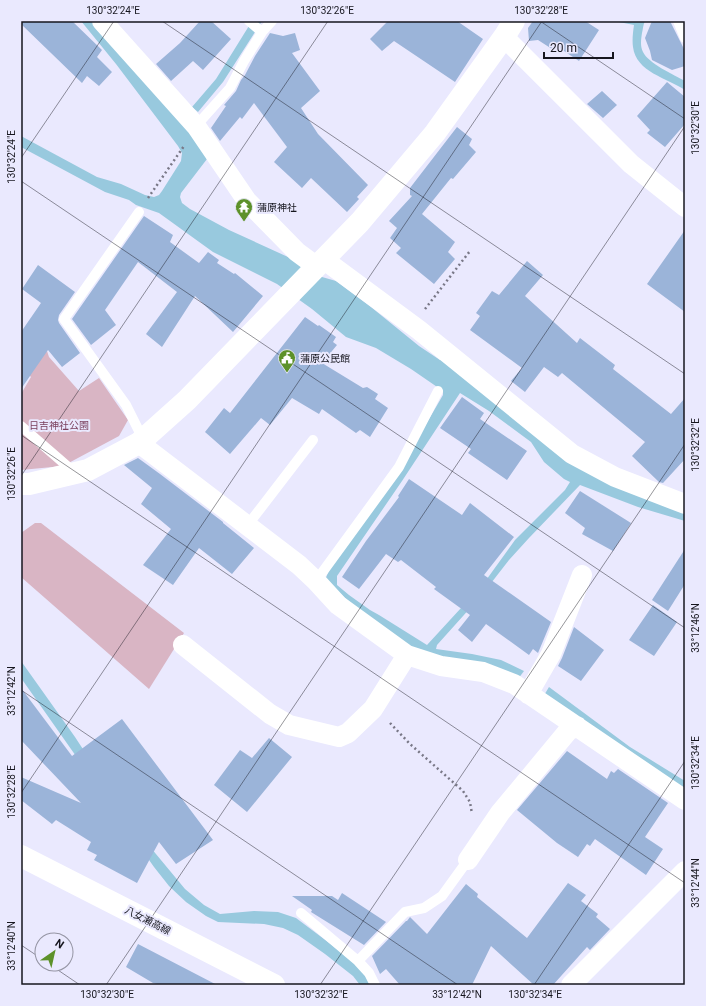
<svg xmlns="http://www.w3.org/2000/svg" width="706" height="1006" viewBox="0 0 706 1006" font-family="Roboto,'Noto Sans JP',sans-serif">
  <rect width="100%" height="100%" fill="#eae9fe"/>
  <!-- green -->
  <path fill="#d9b5c4" d="M47,351l2,6 30,34 20,-13 29,42 -9,16 -56,30 -42,4v-76l10,-17 -4,-4z
    M35,523h6l143,110 -35,56 -128,-112v-44z"/>
  <!-- water -->
  <path fill="#98c9de" fill-rule="evenodd" d="M81,21h17l97,113 12,25 -26,34 -1,4 2,6 8,6 39,21 59,27 34,20 14,4 35,26 48,39 21,14 8,1 76,59 161,88v13l-47,-14 -58,-22 -51,53 -20,22 -28,36 -44,49 -1,4 36,5 29,6 23,11 -6,8 -93,-23 -62,-42 -38,-34 5,-12 71,-101 42,-72v-4l-32,-22 -35,-21 -30,-11 -34,-28 -35,-25 -64,-32 -54,-39 -23,-8 -7,-5 -24,-8 -84,-45v-11l76,41 24,7 24,11 9,2 5,-2 3,-4 19,-30 1,-8 -4,-7 -62,-82zM460,393l29,18 42,31 13,20 20,17 6,3 -5,8 -50,50 -31,43 -57,62 -48,-30 -9,-5 -21,-15 -12,-10v-9l65,-95z
    M252,21h10l-39,61 -25,30 -6,-5 24,-28z
    M614,21h31c-2,4 -2,8 -3,12 -1,7 -2,13 1,19 5,11 31,23 42,29v9c-18,-12 -49,-18 -52,-43 -1,-7 0,-15 1,-22z
    M21,661l54,76 36,55 35,50 39,47 19,16 16,9 34,-3 24,1 18,6 36,27 28,23 10,15 1,2h-11l-7,-9 -28,-22 -27,-19 -15,-7 -19,-4 -46,-2 -12,-6 -20,-14 -17,-16 -15,-19 -133,-189z
    M549,687l81,60 55,34v13l-142,-97z"/>
  <!-- building -->
  <path fill="#9bb4d9" d="M21,21h51l30,29 -5,7 15,15 -13,14 -12,-10 -5,7 -61,-59z
    M200,21h11l20,18 -28,31 -10,-9 -22,20 -15,-17 24,-21z
    M388,21h69l26,18 -28,43 -61,-41 -12,10 -12,-12z
    M533,21h52l14,9 -20,31 -24,-16 -3,4 -14,-9 -9,1 -1,-13z
    M652,21h18l15,30v15l-13,4 -20,-10 -2,-9 -5,-13z
    M270,33l13,3 12,-3 5,17 -8,3 28,38 -19,17 17,26 50,51 -11,12 2,2 -12,13 -36,-34 -9,10 -28,-26 13,-15 -33,-44 -12,16 -2,-2 -20,24 -9,-13 15,-22 -2,-1 12,-14 5,-11 4,-5 10,-19z
    M667,82l18,15v27l-20,23 -18,-14 3,-3 -13,-14z
    M602,91l15,14 -14,13 -16,-14z
    M457,127l15,12 -3,6 7,7 -23,27 -2,-1 -29,36 33,28 -7,10 7,7 -21,25 -38,-31 5,-5 -11,-10 7,-10 -8,-7 23,-25 -2,-1v-7z
    M144,216l29,19 -3,7 29,21 9,-11 11,8 -2,3 17,11 1,-1 28,23 -30,36 -38,-36 -33,51 -16,-13 31,-42 -39,-30 -33,48 11,15 -25,20 -19,-26z
    M685,230v82l-38,-28z
    M527,261l16,14 -18,21 52,47 3,-5 35,27 -2,4 58,45 14,-16v61l-22,24 -4,-1 -27,-26 13,-14 -83,-69 -4,4 -14,-10 -19,25 -14,-11 11,-13 -52,-38 10,-14 -4,-3 16,-22 7,4z
    M38,265l37,27 -16,23 -1,5 1,3 21,30 -18,14 -14,-17 -27,39v-57l20,-29 -19,-14z
    M305,317l13,9 1,-1 17,12 -3,5 4,3 -15,18 41,25 4,-1 11,7 -3,5 13,9 -18,29 -10,-7 -4,3 -34,-24 -3,5 -27,-16 -22,27 -9,-7 -31,36 -25,-22 19,-24 6,5z
    M462,397l22,16 -4,6 47,32 -20,29 -39,-27 3,-4 -31,-21z
    M138,458l22,16 63,48v1l31,25 -22,26 -33,-26 -26,37 -30,-20 28,-36 -30,-25 11,-16 -28,-23z
    M409,479l53,36 8,-12 44,34 -30,38 67,47 -13,31 -5,-4 -4,6 -43,-31 -14,18 -14,-12 12,-15 -36,-26 2,-2 -35,-27 -3,2 -12,-8 -27,35 -17,-12 24,-36 33,-44 -1,-1z
    M580,491l51,32 -18,28 -31,-17 3,-6 -20,-15z
    M685,549v35l-17,27 -16,-11z
    M653,605l24,17 -23,34 -25,-16z
    M574,627l30,23 -23,31 -23,-15 4,-8z
    M21,688l51,68 50,-37 91,121 -37,24 -17,-22 -22,41 -43,-23 3,-5 -10,-5 4,-8 -35,-22 -4,4 -31,-24v-23l60,26 -60,-63z
    M269,738l23,19 -45,55 -33,-27 26,-35 12,8z
    M567,751l40,28 4,-8 3,2 4,-4 50,34 -23,34 18,12 -17,26 -51,-36 -5,7 -3,-2 -9,13 -21,-14 -40,-33z
    M568,883l18,12 -5,6 17,13 -2,3 14,12 -20,21 -3,-3 -34,38h-19l-43,-39 -19,39h-72l-14,-16 -6,5 -8,-18 34,-35h1l3,-4 17,17 39,-50 12,10 -1,3 50,41z
    M342,893l44,29 -22,23 -53,-33 1,-2 -20,-14h40l6,4z
    M138,944l79,41h-56l-8,-2 -27,-16z"/>
  <g fill="none" stroke-linecap="round" stroke-linejoin="round">
    <!-- path -->
    <path stroke="#797887" stroke-width="2.5" stroke-dasharray="2 3" stroke-linecap="butt" d="M148,198l36,-52
      M425,309l45,-58
      M390,723l20,21 53,47 7,11 2,12"/>
    <!-- lane -->
    <path stroke="#fff" stroke-width="10" d="M249,21l13,11
      M678,21l7,17
      M196,126l34,-38 14,-27 18,-29 10,-11
      M139,212l-75,107 62,86 17,34
      M21,426l53,46
      M247,526l66,-86
      M316,581l83,-114 39,-76
      M301,913l57,48 11,12 6,12
      M358,961l47,-49 19,-4 18,-12 26,-36"/>
    <!-- street -->
    <path stroke="#fff" stroke-width="20" d="M102,21l94,105 51,75 50,51 19,14
      M504,37l127,127 54,43
      M323,259l96,71 153,124 43,23 70,27
      M139,443l160,122 17,16 22,24 69,50 34,11 42,6 31,12 171,116
      M183,645l87,69 19,11 50,12 9,-4 25,-24 34,-54
      M528,694l23,-40 31,-79
      M468,860l32,-47 68,-82 9,-5
      M571,985l114,-114"/>
    <!-- secondary -->
    <path stroke="#fff" stroke-width="22" d="M21,484h8l59,-14 51,-27 48,-43 173,-178 75,-89 69,-96 10,-16"/>
    <!-- primary -->
    <path stroke="#fff" stroke-width="22" d="M21,856l253,129"/>
  </g>
  <!-- ticks -->
  <path fill="none" stroke="#16161e" stroke-width="1" stroke-opacity="0.45" d="M162,21l523,353M540,21l145,98M21,158l93,-137M21,181l664,447M21,435l664,448M21,476l307,-455M21,690l437,295M21,793l521,-772M21,945l21,14M49,964l31,21M106,985l579,-859M320,985l365,-541M534,985l151,-224"/>
  <!-- icons -->
  <defs>
    <g id="temple-pin" transform="scale(0.9)"><path d="M0 17L-7.5 6A9.5 9.5 0 1 1 7.5 6Z" fill="#5d912a" stroke="#eae9fe"/><path d="M0-6L5-2H3V0L6.5 2.5H4V6H1.5V3h-3V6H-4V2.5H-6.5L-3 0V-2H-5Z" fill="#fff"/></g>
    <g id="civic-pin" transform="scale(0.9)"><path d="M0 17L-7.5 6A9.5 9.5 0 1 1 7.5 6Z" fill="#5d912a" stroke="#eae9fe"/><path d="M-.6-6.5H3V-4.5H.6V-3L4-1V1h2V6H-6V1h2V-1L-.6-3ZM-1.2 2.5V6h2.4V2.5Z" fill="#fff"/></g>
  </defs>
  <g fill-rule="evenodd">
    <use href="#temple-pin" x="244" y="207"/>
    <use href="#civic-pin" x="287" y="358"/>
  </g>
  <g text-anchor="middle" stroke-width="4" stroke-linejoin="round" paint-order="stroke">
    <!-- poi labels -->
    <g font-size="10" fill="#16161e" stroke="#eae9fe" text-anchor="start">
      <text x="257" y="211">蒲原神社</text>
      <text x="300" y="362">蒲原公民館</text>
    </g>
    <!-- park labels -->
    <g font-size="10" fill="#7a3f5c" stroke="#eae9fe">
      <text x="59" y="429">日吉神社公園</text>
    </g>
    <!-- street labels -->
    <g font-size="10" fill="#16161e" stroke="#eae9fe">
      <text transform="translate(148 920) rotate(27)" y="4">八女瀬高線</text>
    </g>
  </g>
  <!-- border -->
  <rect width="706" height="1006" fill="none" stroke="#eae9fe" stroke-width="44"/>
  <!-- north arrow -->
  <g transform="translate(54 952) rotate(34)"><circle r="19" fill="#eae9fe" stroke="#9595a4"/>
  <path d="M0-3L7 15L0 10L-7 15Z" fill="#5d912a"/>
  <text y="-6" font-size="11" font-weight="bold" text-anchor="middle" fill="#16161e">N</text>
  </g>
  <!-- scale -->
  <path d="M544 52v6h69v-6" fill="none" stroke="#16161e" stroke-width="2"/>
  <text x="550" y="52" font-size="12" fill="#16161e" stroke="#eae9fe" stroke-width="3" paint-order="stroke">20 m</text>
  <rect x="22" y="22" width="662" height="962" fill="none" stroke="#16161e" stroke-width="1.5"/>
  <g font-size="10" text-anchor="middle" fill="#16161e">
    <text x="113" y="14">130°32'24"E</text>
    <text x="327" y="14">130°32'26"E</text>
    <text x="541" y="14">130°32'28"E</text>
    <text transform="translate(695 128) rotate(-90)" y="4">130°32'30"E</text>
    <text transform="translate(11 157) rotate(-90)" y="4">130°32'24"E</text>
    <text transform="translate(695 445) rotate(-90)" y="4">130°32'32"E</text>
    <text transform="translate(11 474) rotate(-90)" y="4">130°32'26"E</text>
    <text transform="translate(695 628) rotate(-90)" y="4">33°12'46"N</text>
    <text transform="translate(11 691) rotate(-90)" y="4">33°12'42"N</text>
    <text transform="translate(695 763) rotate(-90)" y="4">130°32'34"E</text>
    <text transform="translate(11 792) rotate(-90)" y="4">130°32'28"E</text>
    <text transform="translate(695 883) rotate(-90)" y="4">33°12'44"N</text>
    <text transform="translate(11 946) rotate(-90)" y="4">33°12'40"N</text>
    <text x="107" y="998">130°32'30"E</text>
    <text x="321" y="998">130°32'32"E</text>
    <text x="457" y="998">33°12'42"N</text>
    <text x="535" y="998">130°32'34"E</text>
  </g>
</svg>
